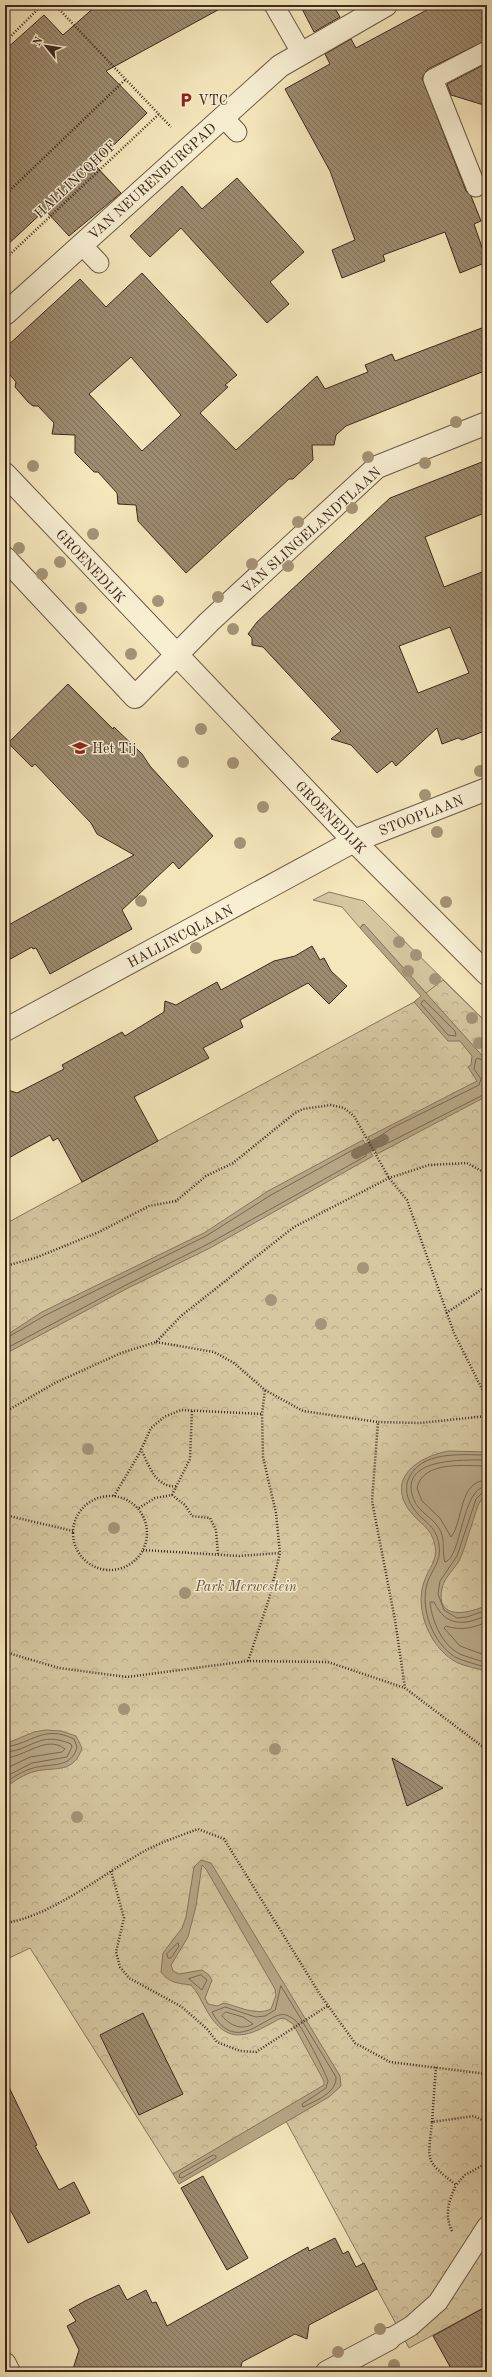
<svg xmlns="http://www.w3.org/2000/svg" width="492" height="2377" viewBox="0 0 492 2377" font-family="'Old Standard TT',serif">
  <defs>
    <pattern id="park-crowns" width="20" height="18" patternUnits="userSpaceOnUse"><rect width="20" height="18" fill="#d6c7a1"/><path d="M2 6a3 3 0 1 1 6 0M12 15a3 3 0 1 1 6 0" fill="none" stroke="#b9ab8a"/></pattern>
    <pattern id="building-back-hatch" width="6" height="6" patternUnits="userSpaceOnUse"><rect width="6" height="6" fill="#9d8b70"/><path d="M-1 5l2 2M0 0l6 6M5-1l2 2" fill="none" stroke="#81725b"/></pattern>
  </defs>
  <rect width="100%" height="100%" fill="#f5e7bc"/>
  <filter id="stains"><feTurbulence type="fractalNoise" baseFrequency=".005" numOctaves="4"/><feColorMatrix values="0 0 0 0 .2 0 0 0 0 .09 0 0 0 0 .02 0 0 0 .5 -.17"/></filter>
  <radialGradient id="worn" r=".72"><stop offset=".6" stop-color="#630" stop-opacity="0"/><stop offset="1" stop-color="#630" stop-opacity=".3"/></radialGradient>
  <!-- green -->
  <path fill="#d6c7a1" stroke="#8a7860" d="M329,892l35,9 123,122 -29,5 -95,-104 -3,4 -18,-21 -29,-7z"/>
  <!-- park -->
  <path fill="url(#park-crowns)" stroke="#8a7860" d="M443,980l44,43v1283l-78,42 -128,-236 -108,62 -143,-226 -25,12v-736l409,-222z"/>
  <!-- water -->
  <path fill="#b7a686" stroke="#87745c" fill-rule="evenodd" d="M364,924l123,137v35l-110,58 -9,-17 109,-56 -9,-14 3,-2 1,-9 -12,-15h-12l-34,-39 7,-6 -61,-68z
    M363,1140l10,16 -163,92 -82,40 -123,66v-18l37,-24 162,-79 64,-42z
    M449,1451l38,1v42c-10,7 -11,19 -15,30 -4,11 -7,24 -12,35 -5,10 -15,17 -18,29 -7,33 27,26 45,17v67c-9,-4 -20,-5 -29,-9 -27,-13 -44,-53 -34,-81 4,-13 14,-21 11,-36 -3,-19 -16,-22 -26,-36 -23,-33 11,-54 40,-59z
    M46,1730l15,1 15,5 6,12c-8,25 -25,19 -46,23 -12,3 -22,10 -31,17v-44l29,-12z
    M201,1860l10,3 129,213 1,10 -12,11 -150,87 -6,-10 151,-89v-4l-31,-57 -9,-6 -5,1c-30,17 -51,28 -72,-8 -6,-10 -9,-19 -16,-26 -14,-2 -22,-2 -30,-13l2,-19 19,-25 4,-11 8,-50zM202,1865l4,4 69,120 1,6 -5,14c-15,7 -31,-2 -47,-6l-7,3 -9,-2 -3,-6 7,-18 -3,-5 -7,-5 -23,4 -6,-3 -2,-6 17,-28 8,-31z"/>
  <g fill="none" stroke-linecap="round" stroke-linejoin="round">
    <!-- shore -->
    <path stroke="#7a6752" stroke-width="1" d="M424,1000l31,31 1,5 -8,-1 -27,-31z
      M487,1063l-9,-5 -2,1 -2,10 7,10 -2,6 -87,43 -18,12 6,7 107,-54
      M5,1339l39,-23 162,-80 65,-41 89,-49 6,7v3l-158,88 -82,41 -121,64
      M487,1455c-26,0 -67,-5 -79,25 -3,8 -1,19 4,26 9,16 24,17 27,39 3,17 -8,25 -12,39 -7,25 6,59 28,73 10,5 22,7 32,11
      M487,1460c-23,0 -91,-3 -73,40 5,13 21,18 27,32 4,10 1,21 4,30 17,-4 16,-75 42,-76
      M487,1466c-21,0 -64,-6 -70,22l5,13 18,17 11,19c13,-16 7,-56 36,-57
      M487,1491l-4,1 -7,7 -19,57 -17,25 -2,13 6,16 13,8 10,-1 20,-7
      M487,1615c-23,11 -41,12 -53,-13h-4c2,20 13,45 32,53 8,3 17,5 25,8
      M487,1622c-14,6 -26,9 -41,4l-2,2 16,18 27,10
      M5,1747c27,-3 38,-23 69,-8l3,8c-5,22 -27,16 -44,21 -10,3 -20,9 -28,15
      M5,1752c26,-1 34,-22 66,-8l1,3 -5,10 -35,6 -27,14
      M5,1758c18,0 42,-24 60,-9l-3,3 -32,5 -25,12
      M178,1943l1,3 -8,12h-3l-1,-4z
      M201,1975l6,5 -5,10 -13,-11z
      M281,1986l55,91c1,16 -21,24 -33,30l-1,-3 24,-16 2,-7c-4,-11 -24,-51 -32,-60 -2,-2 -7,-5 -10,-6 -17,-6 -49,44 -74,-3l13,-5 31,10 9,-1 10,-6z
      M226,2012l17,5 10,7c-12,7 -23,1 -31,-8z
      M214,2155l2,1v2l-34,20 -3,-1 1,-3z"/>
    <!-- stream -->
    <path stroke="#87745c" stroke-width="10" d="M356,1154l28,-15"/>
  </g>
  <!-- building -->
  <path fill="url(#building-back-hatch)" stroke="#3e281e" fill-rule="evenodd" d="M97,5h130l-121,66 41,42 -53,51 27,29 -52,43 -24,-26 -40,37v-197l39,-35 19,20z
    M300,5h33l7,12 -26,15z
    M436,5h51v35l-59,29 -6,9 44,113 5,5 10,25 -7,3 13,38 -27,11 -15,-41 -62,23 2,6 -43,17 -10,-28 23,-10 -25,-69 -45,-82 45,-25 -5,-10 26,-15 5,9z
    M487,63v43l-36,-11 -4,-11z
    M237,178l67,74 -34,30 19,22 -22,19 -86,-95 -31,29 -20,-21 52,-50 20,23z
    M142,273l95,102 -12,10 3,2 -28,26 36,37 81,-74 8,13 43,-17 -3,-7 27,-11 3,7 92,-35v44l-141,56 -10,9 -2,10h-22l1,15 -20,19h-4l-103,94 -48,-52 -2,-16 -18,-1 -1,-11 -19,-21h-4l-19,-19v-18l-23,-1 2,-11 -16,-17h-5l-5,-4 -13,-15 1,-5 -11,-13v-21l75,-69 26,28zM131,357l50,58 -39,36 -53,-57z
    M487,460v52l-62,25 19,50 43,-17v160l-25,10 -4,-2 -16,6 -5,-16 -41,38 -4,-5 -15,12 -26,-28 -20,-6 10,-8 -78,-84 -11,-2v-7l-4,-4 9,-12 133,-124zM450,627l19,46 -51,20 -19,-47z
    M68,684l45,45 1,-2 28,27 8,12 63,70 -34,33 -6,-7 -51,48 10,19 -82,45 -14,-26 -3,1 -1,-2 -27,15v-35l129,-72 -37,-21 -6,-11 -56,-59 -3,3 -24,-24z
    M312,946l8,14 4,-2 7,13 16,15 -18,18 -21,-21 -68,37 3,7 -40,21 6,10 -75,39 24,44 -76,41 -24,-44 -5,3 -3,-6 -45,25v-71l12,4 47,-24 -2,-4 60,-33 3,4 39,-24 1,-11 11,4 41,-23 4,8 53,-29 21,-5z
    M392,1758l51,30 -36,18z
    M143,2013l40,81 -44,21 -39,-80z
    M5,2079l32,66 -2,1 24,44 15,-8 16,31 -62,30 -23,-43z
    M203,2176l45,82 -21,12 -46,-82z
    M335,2238l8,16 5,-3 8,16 8,-4 13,26 -68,36 -2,14 -12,-5 -53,28 -2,10 -11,-3 -5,3h-152l7,-22 -12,-24 9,-5 -7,-11 16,-9 34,-16 8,15 19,-10 6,13 4,-1 11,24 141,-79 1,4z
    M487,2306v66h-34l-20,-36z"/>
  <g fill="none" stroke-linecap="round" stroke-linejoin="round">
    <!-- service casing -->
    <g stroke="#6c5846" stroke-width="21">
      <path id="service" d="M274,5l28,49
        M223,117l14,15
        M476,187l-43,-108 54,-28
        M81,244l18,19
        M389,2339l22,-13 27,-24 49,-76"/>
    </g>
    <!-- minor casing -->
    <g stroke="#6c5846" stroke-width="24">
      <path id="minor" d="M5,314l275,-248 106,-61
        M5,474l349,367 133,133
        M5,558l130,139 74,-75 168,-155 110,-44
        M5,1030l349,-189 133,-52
        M5,2364l4,8
        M327,2372l62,-33"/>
    </g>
    <!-- path -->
    <path stroke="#3e281e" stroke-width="2.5" stroke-dasharray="1 2" stroke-linecap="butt" d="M55,5l116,122
      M5,42l37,-37
      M5,195l121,-116
      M5,259l154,-145
      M5,1266l30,-8 64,-26 50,-26 27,-5 30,-25 27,-13 62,-50 8,-4 28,-4 13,3 10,8 35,62 18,22 47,133 33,66
      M446,1313l41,-27
      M156,1342l58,10 20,11 31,27 38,21 75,11
      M5,1412l50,-29 66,-30 35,-11 25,-26 113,-89 95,-49 40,-13 38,-2 20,11
      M487,1416l-67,7 -42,-1 -6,79 23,119 10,68 82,62
      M141,1449c8,17 15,40 37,37
      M172,1495l18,-36 2,-49
      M73 1533a37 37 0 1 1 74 0a37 37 0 1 1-74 0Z
      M114,1496l25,-42 12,-26 13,-11 17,-7 81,4
      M139,1508l16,-10 17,-3 13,10 7,11 18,2 6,12 2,24
      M5,1515l68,16
      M143,1550l96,6 41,-3
      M5,1652l54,16 68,9 121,-16 80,1 77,26
      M248,1661l21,-62 11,-46 -4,-40 -13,-56 -1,-43 3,-24
      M111,1871l13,47 -8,34 4,15 9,11 53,29 25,22 10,13 23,9 16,1 73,-47
      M5,1923c43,-6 93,-45 131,-67 19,-12 41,-19 62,-27l26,10 97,157 34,47 35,19 97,12
      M432,2122l4,-56
      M487,2122l-13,-6 -42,6c-4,41 -8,37 24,63l9,-10 22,-12
      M452,2231c-8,-16 -3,-31 4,-46"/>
    <!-- service -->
    <use href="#service" stroke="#f8efd3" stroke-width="19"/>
    <!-- minor -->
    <use href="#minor" stroke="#f8efd3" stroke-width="22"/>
  </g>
  <!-- trees -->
  <g fill="#a59477">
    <circle cx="456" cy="422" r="6"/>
    <circle cx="368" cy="457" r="6"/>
    <circle cx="425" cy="463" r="6"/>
    <circle cx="33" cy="466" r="6"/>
    <circle cx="352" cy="508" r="6"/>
    <circle cx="298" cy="522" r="6"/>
    <circle cx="93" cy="534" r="6"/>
    <circle cx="19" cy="548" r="6"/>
    <circle cx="60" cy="562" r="6"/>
    <circle cx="252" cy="564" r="6"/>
    <circle cx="288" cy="566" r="6"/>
    <circle cx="42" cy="574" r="6"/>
    <circle cx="218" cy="597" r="6"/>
    <circle cx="158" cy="601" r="6"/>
    <circle cx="81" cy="608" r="6"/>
    <circle cx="233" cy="629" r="6"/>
    <circle cx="131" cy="654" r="6"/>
    <circle cx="201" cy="729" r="6"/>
    <circle cx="183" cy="762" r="6"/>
    <circle cx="233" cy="763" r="6"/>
    <circle cx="480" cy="771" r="6"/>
    <circle cx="425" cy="795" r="6"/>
    <circle cx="263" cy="807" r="6"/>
    <circle cx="437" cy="832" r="6"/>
    <circle cx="240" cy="843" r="6"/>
    <circle cx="141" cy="901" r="6"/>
    <circle cx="446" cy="902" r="6"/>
    <circle cx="399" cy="942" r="6"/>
    <circle cx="196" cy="948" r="6"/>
    <circle cx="416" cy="955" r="6"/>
    <circle cx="408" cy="971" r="6"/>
    <circle cx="435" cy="979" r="6"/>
    <circle cx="472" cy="1018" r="6"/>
    <circle cx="479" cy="1043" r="6"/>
    <circle cx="363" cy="1268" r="6"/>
    <circle cx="271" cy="1300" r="6"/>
    <circle cx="321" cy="1324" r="6"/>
    <circle cx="88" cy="1449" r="6"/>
    <circle cx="114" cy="1528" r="6"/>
    <circle cx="185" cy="1593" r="6"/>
    <circle cx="124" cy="1709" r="6"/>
    <circle cx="275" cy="1749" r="6"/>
    <circle cx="77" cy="1817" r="6"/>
    <circle cx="380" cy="2329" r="6"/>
    <circle cx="338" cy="2352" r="6"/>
    <circle cx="394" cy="2365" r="6"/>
  </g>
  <!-- icons -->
  <defs>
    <g id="parking-bare" transform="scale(1.2)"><path d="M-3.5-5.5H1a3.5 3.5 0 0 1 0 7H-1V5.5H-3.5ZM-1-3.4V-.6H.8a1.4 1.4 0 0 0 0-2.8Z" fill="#8f2418" stroke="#f8efd3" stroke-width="2.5" paint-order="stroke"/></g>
    <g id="school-bare" transform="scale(1.2)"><path d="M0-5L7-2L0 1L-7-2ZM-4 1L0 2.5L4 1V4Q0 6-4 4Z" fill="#8f2418" stroke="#f8efd3" stroke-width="2.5" paint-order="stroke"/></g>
  </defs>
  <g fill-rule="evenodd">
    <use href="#parking-bare" x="186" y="100"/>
    <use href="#school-bare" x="80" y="748"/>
  </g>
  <g text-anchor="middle" stroke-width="3" stroke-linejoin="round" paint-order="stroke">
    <!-- poi labels -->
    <g font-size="14" fill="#3e281e" stroke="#f8efd3" text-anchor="start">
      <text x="198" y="105">VTC</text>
      <text x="92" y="753">Het Tij</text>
    </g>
    <!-- street labels -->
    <g font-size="14" fill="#3e281e" stroke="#f8efd3">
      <text transform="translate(75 179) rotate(-43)" y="5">HALLINCQHOF</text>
      <text transform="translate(152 181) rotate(-42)" y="5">VAN NEURENBURGPAD</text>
      <text transform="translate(311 530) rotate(-42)" y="5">VAN SLINGELANDTLAAN</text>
      <text transform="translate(91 566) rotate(47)" y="5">GROENEDIJK</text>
      <text transform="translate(421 815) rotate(-21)" y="5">STOOPLAAN</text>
      <text transform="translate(331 817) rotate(46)" y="5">GROENEDIJK</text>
      <text transform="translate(180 936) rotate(-28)" y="5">HALLINCQLAAN</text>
    </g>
    <!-- park labels -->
    <g font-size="14" font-style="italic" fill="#64503f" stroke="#f8efd3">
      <text x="246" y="1591">Park Merwestein</text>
    </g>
  </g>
  <!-- margin -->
  <rect width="492" height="2377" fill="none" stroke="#f5e7bc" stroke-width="20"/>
  <rect x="6" y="6" width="480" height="2365" fill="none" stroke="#3e281e" stroke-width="2"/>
  <rect x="10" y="10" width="472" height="2357" fill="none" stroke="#3e281e"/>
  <!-- north arrow -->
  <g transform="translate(46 46) rotate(300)" stroke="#f8efd3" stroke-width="3" paint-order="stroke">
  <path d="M0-3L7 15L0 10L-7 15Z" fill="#3e281e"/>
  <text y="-6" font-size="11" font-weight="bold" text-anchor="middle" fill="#3e281e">N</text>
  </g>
  <rect width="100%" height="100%" filter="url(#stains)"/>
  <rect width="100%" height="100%" fill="url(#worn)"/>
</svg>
